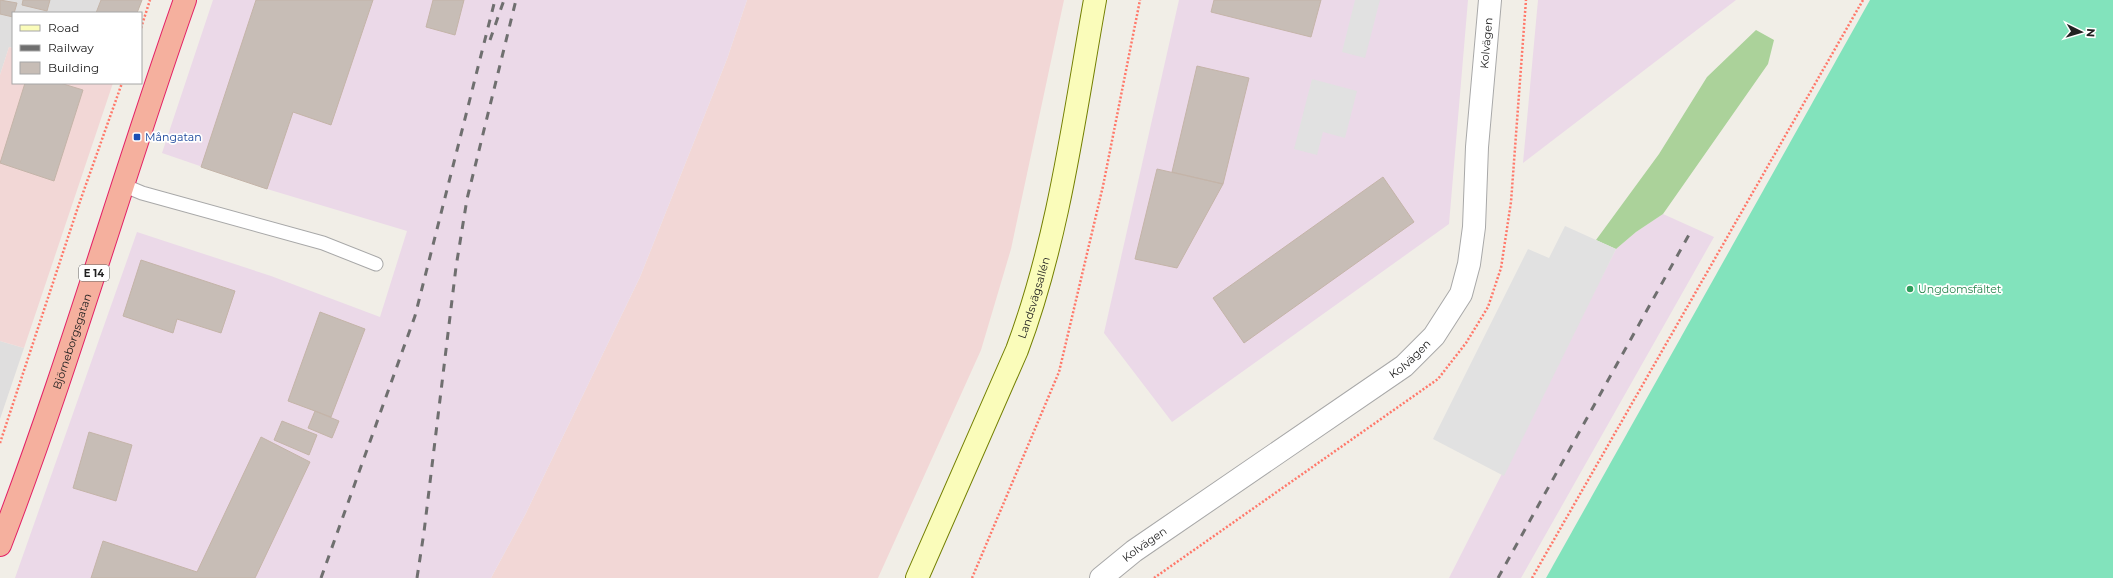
<svg xmlns="http://www.w3.org/2000/svg" width="2113" height="578" viewBox="0 0 2113 578" font-family="Montserrat,sans-serif">
  <rect width="100%" height="100%" fill="#f1eee7"/>
  <!-- residential -->
  <path fill="#dfdede" d="M0,0h142l-5,13h-124v35l-4,-1 -9,28z
    M0,341l24,7 -24,71z"/>
  <!-- commercial -->
  <path fill="#f2d7d6" d="M747,0h317l-53,249 -30,101 -103,228h-387l34,-63 115,-238 87,-218z
    M9,47l4,1v35h100l-89,265 -24,-7v-266z"/>
  <!-- industrial -->
  <path fill="#ebd9e8" d="M213,0h534l-20,59 -87,218 -115,238 -34,63h-476l122,-346 134,44 109,41 27,-86 -140,-42 -105,-36z
    M1179,0h289l-19,224 -277,198 -68,-89z
    M1538,0h198l-213,163z
    M1663,214l51,23 -193,341h-72l167,-329 20,-17z"/>
  <!-- forest -->
  <path fill="#abd29a" d="M1756,30l18,10 -6,24 -105,150 -27,18 -20,17 -20,-9 63,-86 48,-77z"/>
  <!-- pitch -->
  <path fill="#82e3bc" d="M1870,0h243v578h-567z"/>
  <!-- parking -->
  <path fill="#e1e1e1" d="M1355,0h25l-15,58 -23,-6z
    M1312,79l45,12 -12,47 -22,-6 -6,23 -23,-6z
    M1565,226l51,23 -112,227 -71,-37 95,-190 21,9z"/>
  <!-- building -->
  <path fill="#c7bdb6" stroke="#c4b4a8" d="M0,0l17,3 -4,14 -13,-3z
    M23,0h27l-3,11 -25,-6z
    M101,0h41l-5,13h-41z
    M256,0h117l-42,125 -38,-13 -26,77 -66,-22z
    M433,0h31l-9,35 -29,-8z
    M1214,0h107l-10,37 -100,-25z
    M1197,66l52,12 -26,106 -51,-12z
    M25,83h35l23,7 -29,91 -54,-18z
    M1157,169l66,15 -46,84 -42,-9z
    M1383,177l31,45 -170,121 -31,-45z
    M141,260l94,31 -14,42 -44,-14 -4,14 -50,-17z
    M320,312l45,17 -34,88 -43,-16z
    M315,411l24,10 -7,17 -24,-10z
    M282,421l35,14 -8,20 -35,-15z
    M89,432l43,13 -16,56 -43,-13z
    M261,437l49,25 -55,116h-164l12,-37 94,31z"/>
  <g fill="none" stroke-linecap="round" stroke-linejoin="round">
    <!-- service casing -->
    <g stroke="#a8a8a8" stroke-width="15">
      <path id="service" d="M123,185l19,8 181,50 53,21"/>
    </g>
    <!-- minor casing -->
    <g stroke="#a8a8a8" stroke-width="24">
      <g id="minor">
        <path id="s1" d="M1101,578l33,-27 270,-185 30,-30 27,-42 8,-30 5,-37 3,-80 13,-147"/>
      </g>
    </g>
    <!-- secondary casing -->
    <g stroke="#737f00" stroke-width="24">
      <g id="secondary">
        <path id="s2" d="M917,578l100,-228c42,-112 57,-233 78,-350"/>
      </g>
    </g>
    <!-- trunk casing -->
    <g stroke="#e32165" stroke-width="24">
      <g id="trunk">
        <path id="s3" d="M0,545c69,-179 121,-364 185,-545"/>
      </g>
    </g>
    <!-- path -->
    <path stroke="#ff786a" stroke-width="2.5" stroke-dasharray="2 2" stroke-linecap="butt" d="M141,28l9,-28
      M0,443l78,-236 44,-124
      M972,578l87,-206 44,-186 37,-186
      M1154,578l284,-199 28,-36 22,-36 13,-39 10,-66 15,-202
      M1532,578l331,-578"/>
    <!-- service -->
    <use href="#service" stroke="#fff" stroke-width="13"/>
    <!-- minor -->
    <use href="#minor" stroke="#fff" stroke-width="22"/>
    <!-- secondary -->
    <use href="#secondary" stroke="#fafcba" stroke-width="22"/>
    <!-- trunk -->
    <use href="#trunk" stroke="#f5b09e" stroke-width="22"/>
    <!-- rail -->
    <path stroke="#6f6f6f" stroke-width="3" stroke-dasharray="8 8" stroke-linecap="butt" d="M490,40l14,-40
      M321,578l94,-262 80,-316
      M417,578l7,-46 32,-265 11,-68 49,-199
      M1498,578l193,-347"/>
  </g>
  <!-- markers -->
  <rect fill="#1a4fb4" stroke="#fff" stroke-width="1.5" x="133" y="133" width="8" height="8" rx="2"/>
  <circle fill="#2e9e5b" stroke="#fff" stroke-width="1.5" cx="1910" cy="289" r="4"/>
  <g text-anchor="middle" stroke-width="3.5" stroke-linejoin="round" paint-order="stroke">
    <!-- shield labels -->
    <rect fill="#fff" stroke="#646464" stroke-width="1" x="79" y="265" width="30" height="16" rx="3"/>
    <g font-size="10" font-weight="bold" fill="#212121">
      <text x="94" y="277">E 14</text>
    </g>
    <!-- street labels -->
    <g font-size="11" fill="#212121" stroke="#fff">
      <text dy="4" stroke="none"><textPath href="#s1" startOffset="715">Kolvägen</textPath></text>
      <text dy="4" stroke="none"><textPath href="#s2" startOffset="304">Landsvägsallén</textPath></text>
      <text dy="4" stroke="none"><textPath href="#s3" startOffset="216">Björneborgsgatan</textPath></text>
      <text dy="4" stroke="none"><textPath href="#s1" startOffset="379">Kolvägen</textPath></text>
      <text dy="4" stroke="none"><textPath href="#s1" startOffset="55">Kolvägen</textPath></text>
    </g>
    <!-- transit labels -->
    <g font-size="11" fill="#164399" stroke="#fff" text-anchor="start">
      <text x="145" y="141">Mångatan</text>
    </g>
    <!-- leisure labels -->
    <g font-size="11" fill="#27864d" stroke="#fff" text-anchor="start">
      <text x="1918" y="293">Ungdomsfältet</text>
    </g>
  </g>
  <!-- legend -->
  <rect x="12" y="12" width="130" height="72" fill="#ffffff" stroke="#a6a6a6"/>
  <rect x="20" y="25" width="20" height="6" fill="#fafcba" stroke="#a6a6a6"/>
  <text x="48" y="32" font-size="12" fill="#212121">Road</text>
  <rect x="20" y="45" width="20" height="6" fill="#6f6f6f" stroke="#a6a6a6"/>
  <text x="48" y="52" font-size="12" fill="#212121">Railway</text>
  <rect x="20" y="62" width="20" height="12" fill="#c7bdb6" stroke="#a6a6a6"/>
  <text x="48" y="72" font-size="12" fill="#212121">Building</text>
  <!-- north arrow -->
  <g transform="translate(2081 32) rotate(95)" stroke="#ffffff" stroke-width="3" paint-order="stroke">
  <path d="M0-3L7 15L0 10L-7 15Z" fill="#212121"/>
  <text y="-6" font-size="11" font-weight="bold" text-anchor="middle" fill="#212121">N</text>
  </g>
</svg>
